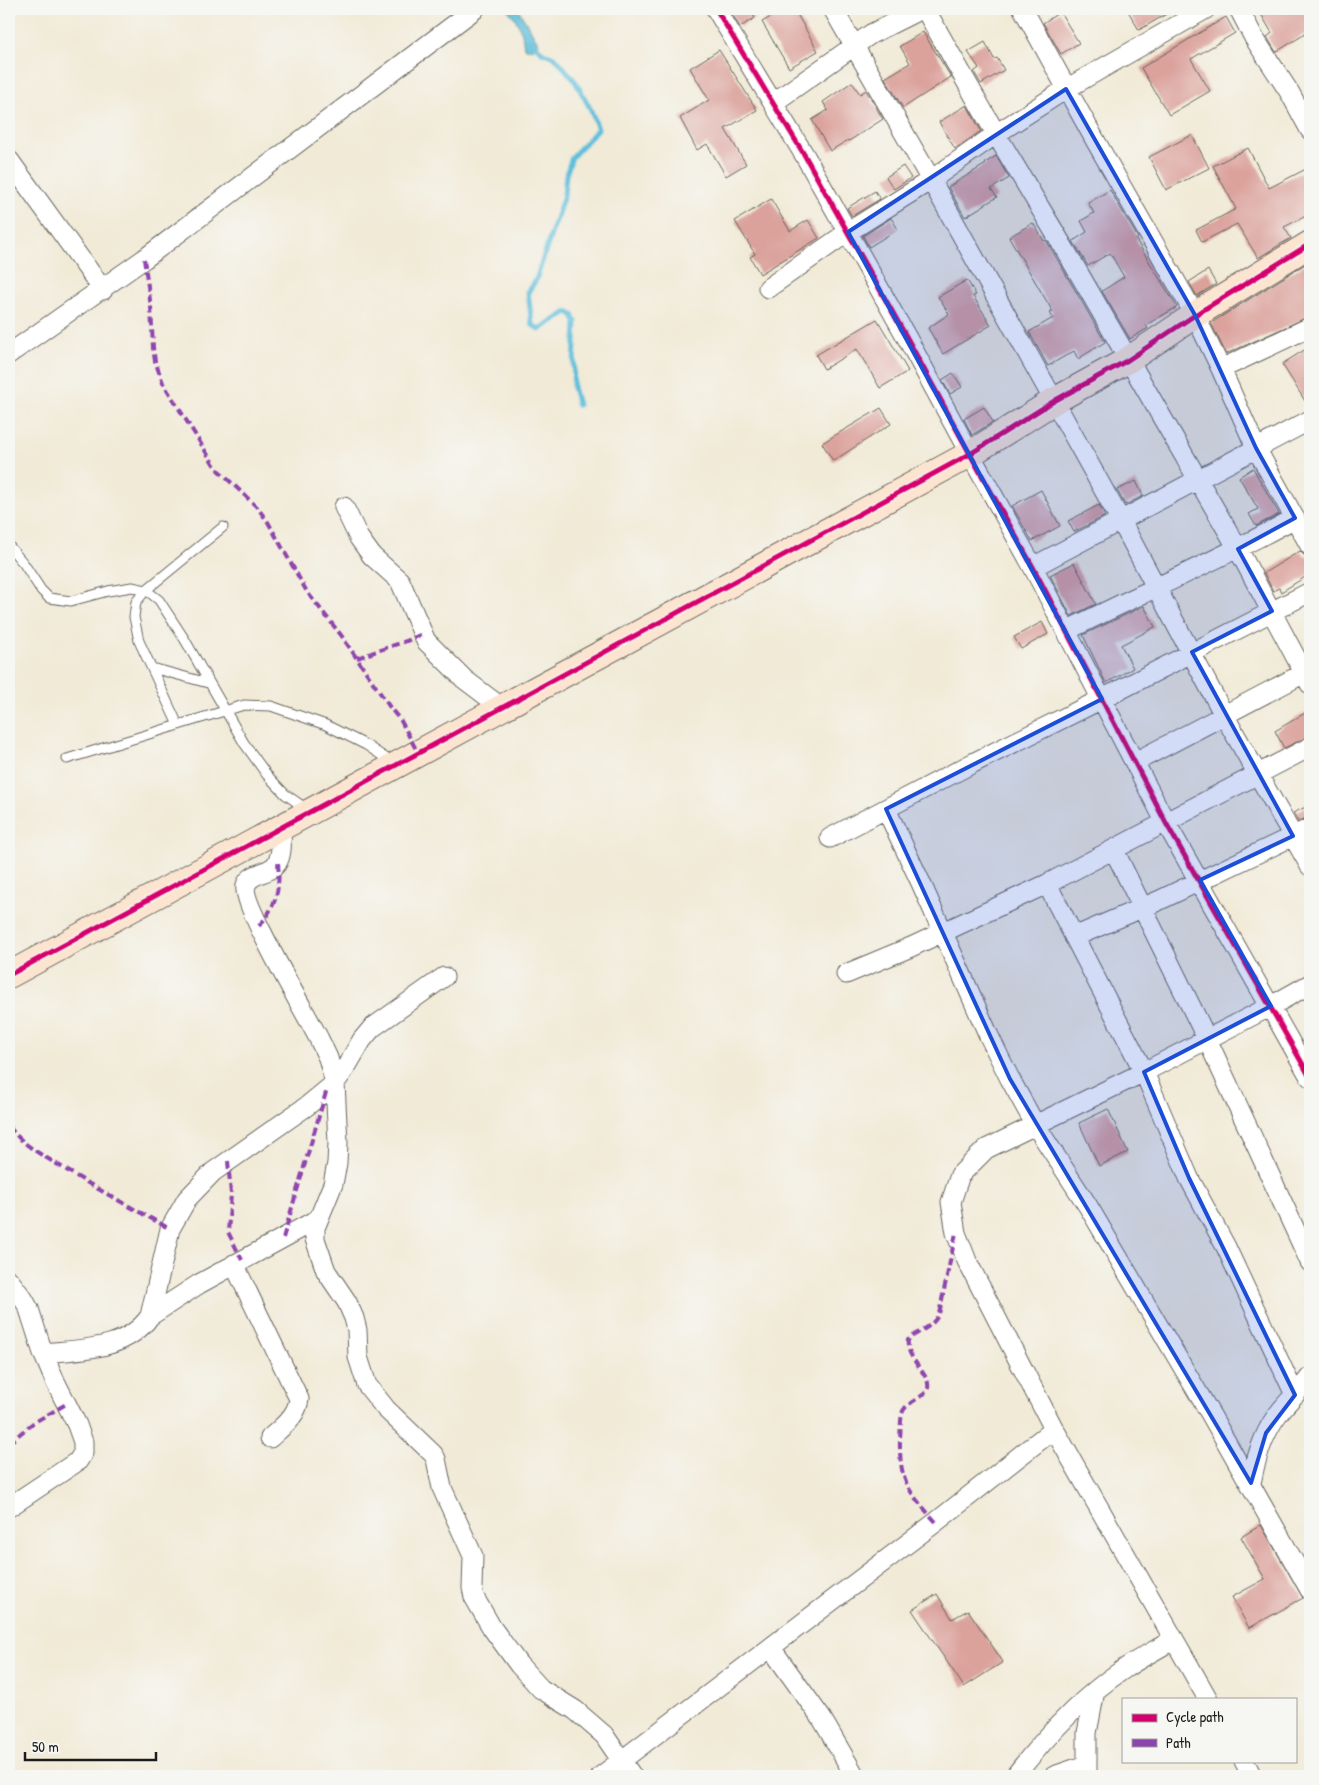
<svg xmlns="http://www.w3.org/2000/svg" width="1319" height="1785" viewBox="0 0 1319 1785" font-family="'Patrick Hand',sans-serif">
  <rect width="100%" height="100%" fill="#f6f6f2"/>
  <filter id="ink" filterUnits="userSpaceOnUse"><feTurbulence type="fractalNoise" baseFrequency=".02" numOctaves="2"/><feDisplacementMap in="SourceGraphic" scale="10" xChannelSelector="R" yChannelSelector="G"/><feConvolveMatrix kernelMatrix="1 2 1 2 8 2 1 2 1" color-interpolation-filters="sRGB"/></filter>
  <filter id="wash" filterUnits="userSpaceOnUse"><feTurbulence type="fractalNoise" baseFrequency=".0096" numOctaves="4" result="noise"/><feDisplacementMap in="SourceGraphic" scale="20" xChannelSelector="R" yChannelSelector="G"/><feGaussianBlur stdDeviation="1.12" result="paint"/><feColorMatrix in="noise" values="0 0 0 0 0 0 0 0 0 0 0 0 0 0 0 0 0 1.4 0 .05"/><feComposite in="paint" operator="in"/></filter>
  <g filter="url(#wash)">
    <rect width="100%" height="100%" fill="#f1ead7"/>
    <!-- water -->
    <path fill="#5ebfdc" stroke="#3d6e7c" d="M507,9h11l21,35 -8,5 -7,-1 -2,-15 -7,-15z"/>
    <g fill="none" stroke-linecap="round" stroke-linejoin="round">
      <!-- stream -->
      <path stroke="#5ebfdc" stroke-width="5" d="M533,42l10,11 12,4 20,24 15,27 8,21 -26,28 -6,18 -2,20 -28,85 -8,12 4,32 7,6 28,-18 6,3 3,7 -3,65 5,18"/>
    </g>
    <g id="blocks">
      <!-- building -->
      <path fill="#dba19b" d="M729,9h21l5,9 -15,9z
        M785,9h9l24,42 -29,17 -27,-46z
        M1127,9h48l-36,21z
        M1258,9h52v22l-34,21 -9,-15 5,-4z
        M1060,12l19,31 -18,11 -18,-31z
        M1226,17l9,16 -44,26 19,32 -41,24 -28,-47z
        M923,32l28,45 -48,31 -18,-30 25,-15 -10,-17z
        M985,42l9,17 3,-1 7,12 -23,14 -7,-12 5,-4 -11,-16z
        M719,50l38,60 -32,19 21,35 -20,12 -19,-32 -10,6 -17,-32 29,-18 -19,-32z
        M852,82l8,12 6,-4 17,29 -34,22 -1,-1 -18,11 -18,-31 16,-10 -5,-8z
        M967,105l14,26 -26,18 -16,-27z
        M1192,135l17,33 -43,22 -17,-33z
        M1248,148l21,40 41,-21v47l-26,13 7,11 -33,20 -21,-34 -35,18 -6,-12 40,-21 -23,-43z
        M996,156l13,22 -18,11 6,8 -32,20 -17,-30 38,-23 -1,-1z
        M903,166l8,12 -17,11 -8,-12z
        M1110,190l28,48 -2,2 41,67 -31,18 2,3 -18,11 -28,-48 22,-14 -14,-24 -22,13 -15,-25 14,-9 -6,-11 13,-8 -6,-10z
        M875,191l5,8 -28,17 -5,-8z
        M771,199l19,32 18,-11 11,18 -59,36 -10,-17 5,-3 -20,-33z
        M891,218l7,11 -29,18 -6,-11z
        M1033,223l11,18 2,-1 7,12 52,90 -27,17 -4,-8 -26,15 -19,-34 24,-14 -3,-5 3,-1 -44,-75z
        M1310,261v55l-84,38 -15,-31z
        M1208,270l8,14 -19,12 -8,-14z
        M967,280l9,15 -3,1 18,29 -48,29 -15,-26 21,-14 -11,-17z
        M877,319l31,52 -28,17 -23,-39 -33,20 -8,-14z
        M1310,339v70l-28,-45 27,-17 -3,-6z
        M953,373l9,14 -12,7 -8,-14z
        M984,407l9,15 -21,13 -8,-16z
        M881,408l10,16 -58,37 -11,-18z
        M1253,468l26,46 -23,12 -7,-12 9,-5 -19,-32z
        M1136,481l7,15 -18,9 -8,-15z
        M1041,490l19,36 -28,15 -20,-35z
        M1099,505l6,11 -31,16 -6,-11z
        M1300,551l4,4 6,2v17l-29,18 -2,-4 -6,3 -9,-18z
        M1074,563l22,41 -25,12 -21,-41z
        M1144,606l11,21 -34,18 12,23 -27,15 -23,-48z
        M1042,622l6,12 -27,15 -7,-12z
        M1310,710v26l-26,12 -9,-17z
        M1310,805v12l-12,4 -5,-8z
        M1108,1109l20,43 -29,14 -20,-43z
        M1261,1525l42,73 -54,30 -17,-31 33,-18 -24,-42z
        M937,1594l15,25 16,-9 35,52 -39,25 -52,-77z"/>
    </g>
  </g>
  <g filter="url(#ink)">
    <use href="#blocks" fill-opacity="0" stroke="#67645d" stroke-width="1"/>
    <g fill="none" stroke-linecap="round" stroke-linejoin="round">
      <!-- lane casing -->
      <g stroke="#67645d" stroke-width="11">
        <path id="lane" d="M9,546l15,18 17,26 8,8 22,3 37,-10 24,-4 14,3 13,10 26,40 59,103 23,32 18,19 23,16
          M152,668l56,15
          M178,725l-39,-84 -5,-24 2,-15 10,-12 77,-63
          M67,759l177,-54 27,1 55,19 40,20 27,18"/>
      </g>
      <!-- street casing -->
      <g stroke="#67645d" stroke-width="21">
        <path id="street" d="M716,9l89,147 102,182 63,116 63,113 133,256 144,254
          M833,9l98,171 190,341 103,194 86,151
          M925,9l71,125 74,124 168,291 72,135
          M1023,9l72,131 100,175 26,54 35,79 54,98
          M1239,9l15,29 36,55 20,37
          M773,103l98,-69 50,-25
          M9,160l94,130
          M768,288l80,-56 83,-52 65,-46 70,-45 140,-80
          M9,354l135,-95 331,-250
          M1221,369l89,-42
          M344,507l15,31 13,18 28,25 26,60 38,38 37,28
          M1033,567l277,-147
          M1066,631c76,-38 155,-72 229,-113
          M1135,762l175,-92
          M886,809l35,74 68,153 21,43 26,47 52,80 123,209 99,175
          M281,827c0,11 2,24 -3,34 -6,14 -27,10 -32,24 -6,17 62,132 73,154l9,19 7,25 3,60 -1,20 -4,21 -18,44v11l11,32 21,31 7,16 3,12 1,27 9,28 19,24 47,45 3,5 6,29 31,68 -1,32 2,9 18,31 27,37 22,24 34,21 29,25 28,41
          M830,838l143,-75 129,-64 208,-107
          M1114,850l93,189 103,223
          M1047,884l97,188 45,106 37,69 69,148
          M1074,937l84,-36 152,-73
          M846,974l65,-27 136,-63 263,-137
          M234,1264l65,135c-2,17 -16,27 -29,39
          M9,1280l15,20 5,9 14,44 12,28 22,44 6,17v11l-5,8 -69,46
          M150,1316l49,-32 119,-65
          M43,1353c38,-4 83,-2 107,-37l20,-87 17,-30 26,-27 94,-66 28,-23 10,-14 17,-29 10,-12 72,-51
          M1251,1483c5,-27 13,-53 31,-74 9,-11 20,-21 28,-32
          M771,1648l51,71 33,57
          M1208,1699l-154,-270 -87,-168 -11,-28 -5,-31 9,-27 26,-26 158,-77 127,-66 39,-22
          M1244,1761l8,15
          M601,1776l335,-254 118,-93
          M1015,1776c31,-40 67,-79 109,-107 16,-11 34,-20 50,-30
          M1054,1776l32,-11
          M1087,1776v-43l8,-42"/>
      </g>
      <!-- secondary casing -->
      <g stroke="#67645d" stroke-width="28">
        <path id="secondary" d="M9,975l961,-521 84,-53 74,-41 67,-45 115,-71"/>
      </g>
      <!-- lane -->
      <use href="#lane" stroke="#fff" stroke-width="9"/>
      <!-- street -->
      <use href="#street" stroke="#fff" stroke-width="19"/>
      <!-- secondary -->
      <use href="#secondary" stroke="#fce5d0" stroke-width="26"/>
      <!-- quiet -->
      <path stroke="#8e44ad" stroke-width="4" stroke-dasharray="8 4" stroke-linecap="butt" d="M144,259l7,48 2,41 2,13 8,22 53,85 41,39 11,15 39,70 34,43 50,74 10,12 17,32
        M357,658l52,-18 13,-6
        M259,926c18,-21 21,-37 19,-64
        M9,1126c12,18 33,29 51,40 36,23 73,42 110,63
        M228,1161l3,33 -3,38 14,28
        M283,1238l44,-149
        M9,1443l24,-20 33,-19
        M936,1522c-28,-31 -37,-40 -36,-84 1,-9 0,-19 3,-27 5,-10 23,-14 25,-23 3,-14 -23,-29 -20,-48 12,-11 22,-10 31,-26l17,-81"/>
      <!-- cycleway casing -->
      <g stroke="#f6f6f2" stroke-width="8">
        <path id="cycleway" d="M716,9l89,147 102,182 63,116 63,113 133,256 144,254
          M9,975l961,-521 84,-53 74,-41 67,-45 115,-71"/>
      </g>
      <!-- cycleway -->
      <use href="#cycleway" stroke="#d6006c" stroke-width="5"/>
    </g>
  </g>
  <!-- marked area -->
  <path fill="#1d4ed8" fill-opacity="0.2" stroke="#1d4ed8" stroke-width="4" stroke-linejoin="round" d="M1066,89l129,226 61,133 39,70 -57,31 34,62 -80,41 101,184 -93,44 71,126 -127,66 45,106 106,217 -29,38 -15,50 -241,-404 -124,-270 216,-110 -254,-467z"/>
  <!-- margin -->
  <rect width="1319" height="1785" fill="none" stroke="#f6f6f2" stroke-width="30"/>
  <!-- legend -->
  <rect x="1122" y="1698" width="175" height="65" fill="#f6f6f2" stroke="#9f9f9c"/>
  <rect x="1132" y="1714" width="25" height="8" fill="#d6006c" stroke="#9f9f9c"/>
  <text x="1166" y="1722" font-size="15" fill="#1c1c1c">Cycle path</text>
  <rect x="1132" y="1739" width="25" height="8" fill="#8e44ad" stroke="#9f9f9c"/>
  <text x="1166" y="1748" font-size="15" fill="#1c1c1c">Path</text>
  <!-- scale -->
  <path d="M25 1752v8h131v-8" fill="none" stroke="#1c1c1c" stroke-width="2.5"/>
  <text x="32" y="1752" font-size="15" fill="#1c1c1c" stroke="#f6f6f2" stroke-width="4" paint-order="stroke">50 m</text>
</svg>
